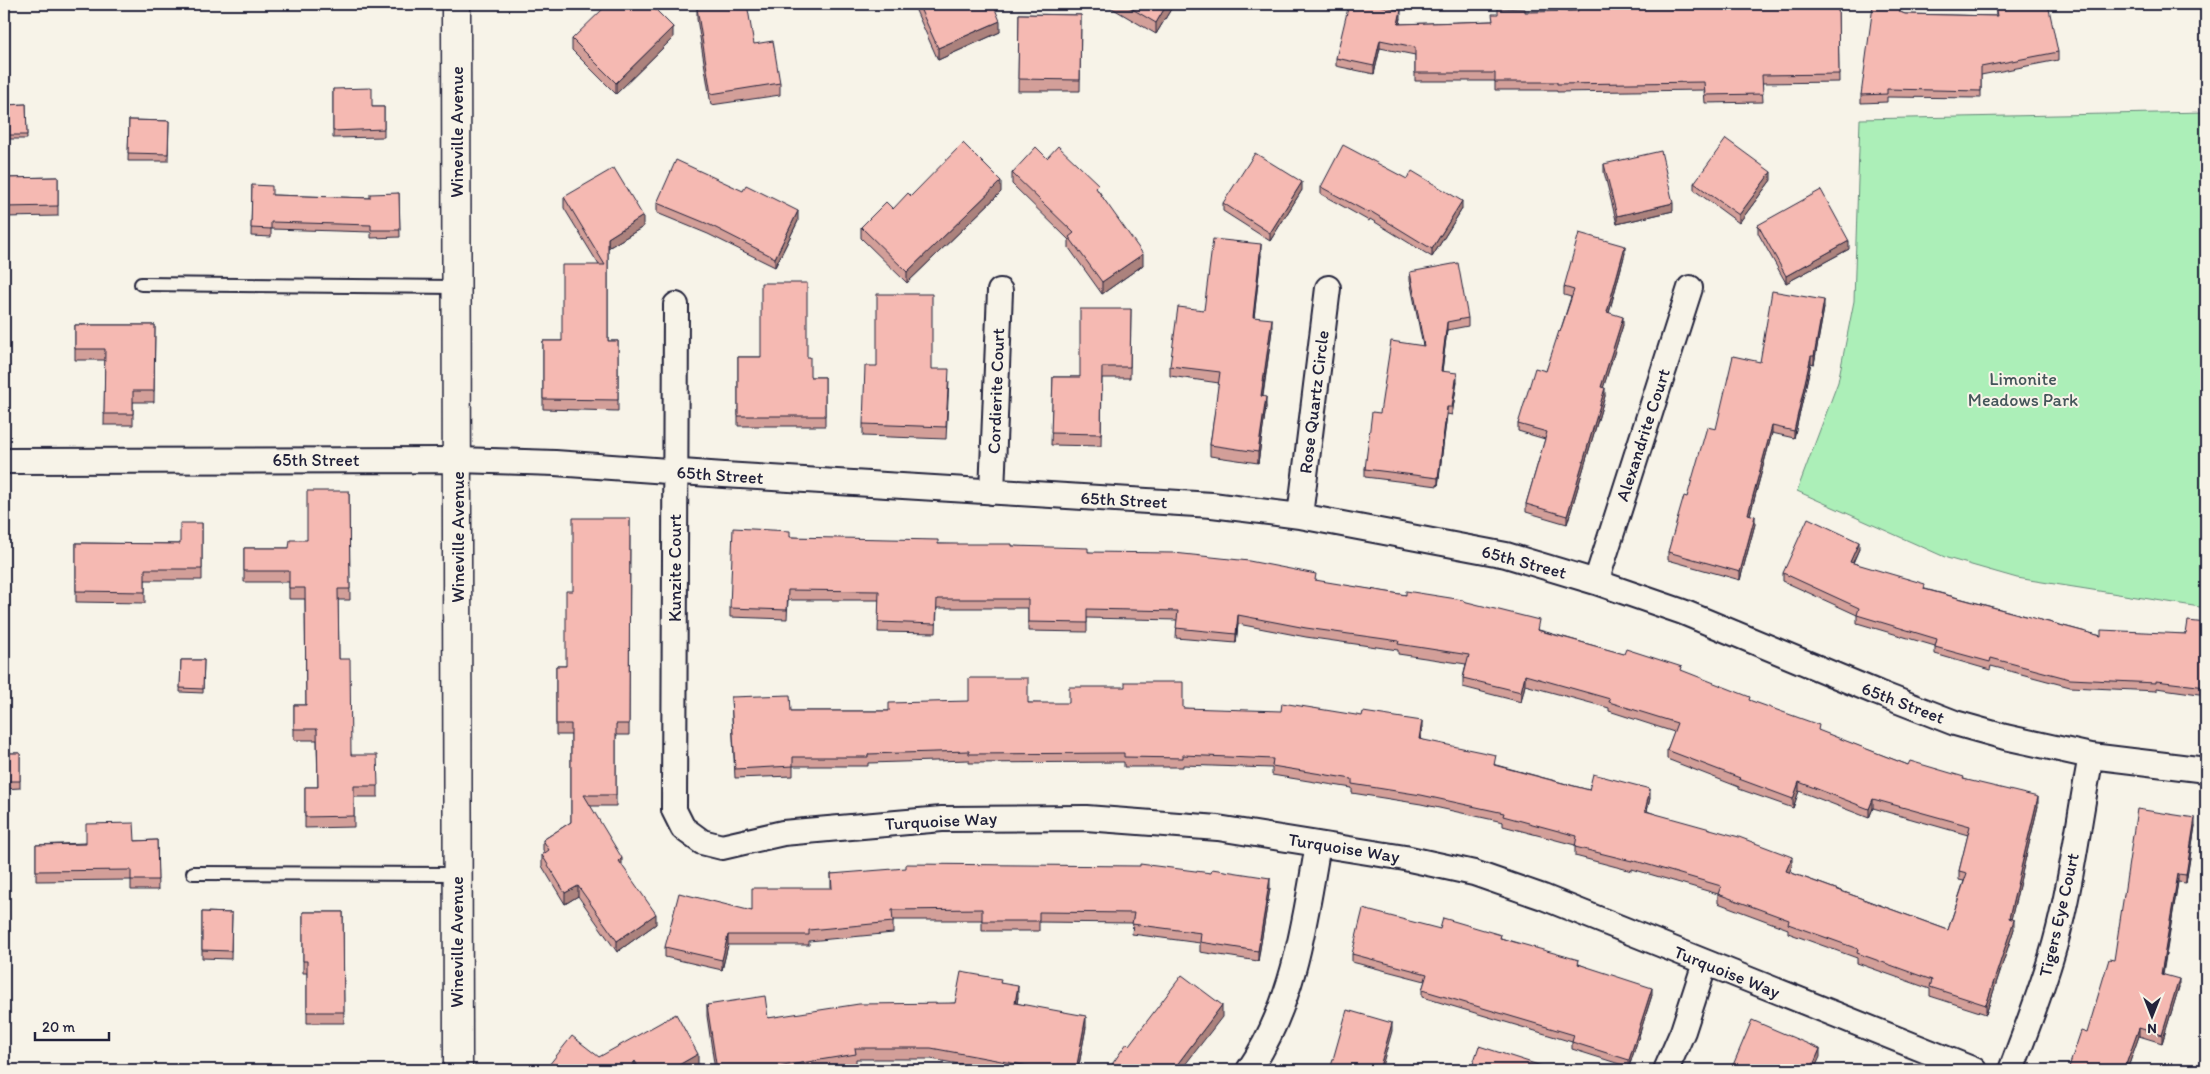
<svg xmlns="http://www.w3.org/2000/svg" width="2210" height="1074" viewBox="0 0 2210 1074" font-family="Itim,sans-serif">
  <rect width="100%" height="100%" fill="#f7f3e8"/>
  <filter id="ink" filterUnits="userSpaceOnUse"><feTurbulence type="fractalNoise" baseFrequency=".02" numOctaves="2"/><feDisplacementMap in="SourceGraphic" scale="10" xChannelSelector="R" yChannelSelector="G"/><feConvolveMatrix kernelMatrix="1 2 1 2 8 2 1 2 1" color-interpolation-filters="sRGB"/></filter>
  <g filter="url(#ink)">
    <!-- green -->
    <path fill="#acefb8" stroke="#67887a" d="M2206,112v496l-189,-30 -70,-20 -150,-67 41,-109 16,-81 6,-182z"/>
    <g fill="none" stroke-linecap="round" stroke-linejoin="round">
      <!-- service casing -->
      <g stroke="#22223b" stroke-width="16">
        <path id="service" d="M141,284l316,3
          M193,873l264,1"/>
      </g>
      <!-- minor casing -->
      <g stroke="#22223b" stroke-width="28">
        <path id="minor" d="M676,305l-2,505 9,18 19,14 20,5 61,-14 159,-14 144,-1 132,10 187,30 69,15 69,24 431,173
          M4,461l454,-1 97,3 169,12 488,30 88,11 206,39 90,27 87,30 195,81 77,30 50,14 86,19 115,14
          M992,492l8,-201
          M1300,516l28,-228
          M1596,582l94,-294
          M1249,1070c45,-66 56,-149 69,-226
          M1666,1070l17,-39 22,-68
          M2011,1070c16,-42 32,-83 44,-126 17,-62 24,-126 36,-188"/>
      </g>
      <!-- tertiary casing -->
      <g stroke="#22223b" stroke-width="31">
        <path id="tertiary" d="M456,4l2,1066"/>
      </g>
      <!-- service -->
      <use href="#service" stroke="#f7f3e8" stroke-width="12"/>
      <!-- minor -->
      <use href="#minor" stroke="#f7f3e8" stroke-width="24"/>
      <!-- tertiary -->
      <use href="#tertiary" stroke="#f7f3e8" stroke-width="28"/>
    </g>
    <!-- wall -->
    <path fill="#d39f99" stroke="#22223b" d="M358,4h25v1h-25z
      M913,4h80l7,28 -62,28z
      M1105,4h69l-18,30z
      M1995,4l63,48v8l-77,15v23l-94,-1v5l-26,1v-8l39,-83 5,2 91,2z
      M1838,5l1,77 -77,1 1,19 -58,1 -1,-13 -147,2v-2h-62v-9h-80v-26l-35,-7 -6,26 -38,-8v-8l65,-40 -1,6 92,-3 33,-9 52,-1 83,-4 9,1z
      M697,8l57,36 26,39v12l-69,10 -14,-86z
      M1019,14l62,1 -1,76h-62z
      M673,38l-57,56 -44,-44v-11z
      M333,89l39,18h12v30l-51,1z
      M26,104l1,35h-21l-1,-34z
      M129,120l40,1 -1,40h-40z
      M1047,158l52,33 44,74 -41,29 -33,-46v-8l-57,-56v-11z
      M1604,164l69,47 -56,13 -13,-52z
      M58,177v39l-54,1v-39z
      M1771,180l-32,43 -45,-33v-7z
      M252,185l20,10 98,3 29,-5 1,44 -29,1v-6l-100,-3v8l-20,-1z
      M1321,187l141,22 -30,48 -62,-38 -1,2 -48,-27z
      M1302,190l-32,51 -47,-30v-8z
      M1001,192l-94,91 -46,-45v-11l32,-18 18,-13z
      M564,197l79,30 -35,21v93h10v70l-75,-2v-68h19l37,-76 -35,-57z
      M657,203l141,18 -23,46 -67,-33 -51,-21z
      M1758,225l91,24 -63,34 -28,-50z
      M1625,253l-16,60 14,12 -20,63 2,8 -38,128 -41,-12v-8l19,-65 -27,-8v-7l28,-53 14,-39 11,-35 -7,-2v-8z
      M1261,255l-7,62 18,13 -9,66 3,11 -8,56 -48,-7v-11l9,-62 -49,-7v-10l34,-56z
      M1410,272l58,46v8l-21,4 -5,41 15,10 -5,34 -5,-1 -9,72 -73,-9v-8l15,-56 43,-67 -13,-66z
      M1824,308l-10,56 -3,-1 -17,75 -22,-5 -22,82 5,9 -15,56 -72,-20v-8l19,-55 73,-135z
      M1131,309l-1,69h-28l-1,68 -50,-1 2,-68h27z
      M75,325h80l-1,77h-21v23h-29l1,-65h-30z
      M738,357h69l3,20h15v49h-87z
      M932,369l17,12 -3,58 -83,-3v-12z
      M349,491l1,109h-12l1,59 12,96 27,31v11h-24v30l-49,1v-41h13l-1,-47h-23v-35h12l-1,-106h-16v-17h-45v-34h45l18,-8z
      M630,518l-1,217h-13v71h-26l32,60 34,58 -39,28 -39,-56 -13,8 -23,-38v-11l3,-2 -2,-3v-10l28,-18v-87h-15v-69h10z
      M202,523v57h-57v23l-69,-1v-59l104,1z
      M790,537l148,7 74,2 76,6 228,29 90,14 57,6 76,29 143,41 137,60 89,34 56,14 74,27 -27,113 3,10 -28,85 -56,-18v-7l-73,-26v-5l-69,-25v-4l-70,-26v-9l-86,-25v2l-57,-15v-11l-72,-19v-4l-82,-18 -69,-11v-5l-80,-13v-7l-89,-3v2h-59v-5l-155,1v-3l-101,3v3h-75v10l-58,2 -4,-81 60,14h98l139,-8 155,5 239,22 -2,9 76,26 93,25 61,8 -3,13 145,55 -3,6 159,58 16,-49 -5,-1v-9l9,-36 -95,-27 -4,10 -70,-27 -6,17 -54,-19v-2l-72,-28v-9l7,-18 -65,-21v-3l-84,-23 -4,17 -58,-15v-9l3,-14 -68,-10v-4l-92,-13 -68,-13 -2,19 -60,-5 1,-18 -90,-2v14l-59,-1v-23h-91l-1,25 -58,-1 1,-32h-91l-1,19 -57,-2v-9z
      M1859,549l-6,14 72,26 176,47 85,-2 20,-11v72l-50,-7v3l-86,-4 -79,-21 -1,4 -55,-16v-8l-78,-23v-8l-74,-34v-8z
      M181,660h23l-1,33 -23,-1z
      M4,753h16v35l-16,1z
      M2195,826l-9,57 -8,-1 -15,92 16,13 -17,56 -23,-7 -12,34h-59z
      M157,840l1,50h-27v-10l-95,1v-36z
      M831,874l439,14 -12,73 -58,-9v-9l-68,-9 1,-11 -94,-1v9h-57v-11h-89v13l-84,8v4h-81l-6,25 -57,-13v-10l87,-36 79,-23z
      M202,912l30,1 -1,46 -29,-1z
      M303,912h40l1,111h-37v-50h-4z
      M1440,929l61,9 78,26 73,31 -23,72 -57,-18v-7l-150,-45v-7l3,-9 -73,-19v-8z
      M1001,983l17,14 -1,6 69,24 -8,43h-86l-61,-11h-75v6l-30,5h-111l-8,-54v-11l61,13 187,-15z
      M599,1057l99,7 -11,6h-142z"/>
    <!-- shaded-wall -->
    <path fill="#ac827d" stroke="#22223b" d="M1167,4h7l-18,30v-11z
      M1273,4h9l-9,2z
      M1401,10v8l-3,14v-8z
      M1000,21v11l-62,28v-12z
      M673,27v11l-57,56v-11z
      M1380,40v8l-6,26v-8z
      M1771,172v8l-32,43v-8z
      M1001,181v11l-94,91v-11z
      M1302,182v8l-32,51v-8z
      M1462,201v8l-30,48v-8z
      M1673,203v8l-56,13v-8z
      M798,211v10l-23,46v-9z
      M643,216v11l-35,21v-10z
      M1849,241v8l-63,34v-7z
      M1261,244v11l-8,72v-10z
      M1625,246v7l-18,67v-8z
      M1143,254v11l-41,29v-12z
      M1824,300v8l-10,56v-8z
      M1623,317v8l-22,70v-8z
      M1272,319v11l-11,77v-11z
      M1447,322v8l-6,49v-8z
      M1811,356v7l-17,75v-7z
      M1457,373v8l-5,34v-8z
      M1605,388v8l-38,128v-8z
      M1266,397v10l-8,56v-11z
      M1447,407v7l-9,72v-8z
      M1772,426v7l-24,89v-8z
      M1755,516v8l-15,56v-8z
      M1859,542v7l-9,20v-7z
      M1238,615v9l-2,19v-9z
      M1525,675v10l-4,17v-10z
      M1422,721v9l-3,18v-9z
      M1799,782v9l-6,17v-9z
      M1650,789v9l-5,22v-9z
      M2038,797v9l-29,122v-10z
      M1873,799v9l-4,10v-9z
      M2195,818v8l-9,57v-8z
      M1792,857v9l-6,15v-10z
      M622,858v11l-3,-8z
      M2178,874v8l-17,100v-8z
      M1270,878v10l-12,73v-10z
      M578,886v10l-13,8v-11z
      M656,914v10l-39,28v-11z
      M2014,920v9l-28,85v-9z
      M728,935v10l-6,25v-10z
      M2179,979v8l-17,56v-8z
      M1018,986v11l-3,17v-11z
      M1652,988v7l-23,72v-7z
      M1222,1005v12l-41,53h-8z
      M1086,1016v11l-8,43h-2z
      M1392,1023v8l-11,39h-2z
      M2139,1028v8l-12,34h-3z
      M1820,1049v8l-6,13h-3z
      M698,1054v10l-11,6h-17z
      M635,1061v9h-7z"/>
    <!-- building -->
    <path fill="#f5b9b2" stroke="#22223b" d="M608,4h42l23,23 -57,56 -44,-44z
      M722,4h25l7,40 19,-3 7,42 -69,11 -14,-86z
      M918,4h75l7,17 -62,27z
      M1124,4h43l-11,19z
      M1349,4h23l29,6 -3,14 95,-3 -1,-7h6v-6l27,1v3l53,-1 -1,-7h83v3l9,-1v2l120,-2v-2l49,1 1,69 -77,1 1,19 -58,1 -1,-13 -147,2v-2h-62v-9h-80v-26l-35,-7 -6,26 -38,-8z
      M1995,4h53l10,48 -77,15v24l-94,-2v5l-26,1 12,-89h25l2,6 5,2 92,2z
      M1019,14l62,1 -1,65 -62,-1z
      M372,88v19h12v22l-51,2v-42z
      M26,104l1,31h-21l-1,-30z
      M129,120l40,1 -1,33 -40,-1z
      M1726,139l45,33 -32,43 -45,-32z
      M963,143l38,38 -94,91 -46,-45 25,-25 7,7 15,-16 3,3z
      M1343,145l64,34 5,-8 50,30 -30,48 -62,-38 -1,2 -48,-26z
      M1058,146l41,39 -3,3 47,66 -41,28 -33,-45 5,-4 -62,-60 24,-26 11,11z
      M1661,151l12,52 -56,13 -13,-52z
      M1255,153l47,29 -32,51 -47,-30z
      M676,160l67,31 3,-6 52,26 -23,47 -67,-34 -51,-21z
      M614,168l29,48 -35,22v103h10v59l-75,-1v-58h19v-76h43l-41,-68z
      M58,177v29l-54,1v-29z
      M252,185l20,1v9l98,3v-4l29,-1 1,37h-29v-5l-100,-3v7l-20,-1z
      M1821,190l28,51 -63,35 -28,-51z
      M1579,233l46,13 -18,66 16,5 -22,70 4,1 -38,128 -41,-12 21,-72 -29,-8 17,-56 11,3 13,-40 1,1 14,-42 -10,-3z
      M1213,239l48,5 -8,73 19,2 -11,77 5,1 -8,55 -48,-7 10,-73 -50,-6 8,-59 26,3z
      M1458,263l10,55 -21,4 -6,49 16,2 -5,34h-5l-9,71 -73,-9 7,-57 8,1 11,-72 33,5 -14,-74z
      M761,283h46v74h3v20h15v39h-87v-59h23z
      M1772,291l52,9 -10,56h-3l-17,75 -22,-5 -24,88 7,2 -15,56 -72,-20 16,-56 3,1 20,-70 9,2 17,-73 27,6z
      M877,294h55v75h17l-3,58 -83,-3 2,-58h12z
      M1080,309h51l-1,58h-28l-1,67 -50,-1 2,-56h27z
      M75,325h80l-1,66h-21v23h-29l1,-65h-30z
      M307,491h42l1,98h-12l1,70h11l1,96h26l1,31h-24v30l-49,1v-30h13l-1,-58h-23v-24h12l-1,-117h-16v-17h-45v-23h45l1,-8h17z
      M573,518h57l-1,206h-13v71h-32l38,63 -3,3 37,53 -39,27 -39,-55 -13,7 -23,-38 7,-5 -6,-10 28,-18v-98h-15v-58h10v-75h7z
      M1808,518l51,24 -9,20 75,22 -1,5 177,47v-6l85,4 2,-13 18,2v64l-50,-6v2l-86,-4 -79,-21 -1,4 -55,-15 2,-8 -80,-24 2,-7 -76,-35z
      M180,523h22v46h-57v23l-69,-1v-48l104,1z
      M733,528l57,3v6l148,3v4h74v2l76,2v4l86,1 75,8 67,13 -1,6 91,15v-4l57,9v1l76,19 -2,10 87,24 2,-5 56,18 -1,3 69,27 -1,3 70,25 -1,5 90,35 2,-4 54,16 -1,2 75,18 -29,121 5,2 -28,85 -56,-18 2,-7 -75,-27 1,-4 -70,-25 1,-4 -71,-26 3,-8 -89,-26v1l-57,-14 2,-11 -74,-20 1,-3 -83,-18 -69,-11v-5l-80,-13 1,-7 -90,-4v3l-59,-1v-4l-155,1v-3l-101,3v3h-75v9l-58,3 -4,-72 59,-2 1,16h98v-8l80,-2v-23h59v25h41v-16h56v-5h58v26l98,3 1,-8 80,13 1,-4 59,9 -3,18 77,16 -2,10 95,25 4,-16 57,15 -5,22 94,26 53,20 -6,14 162,59 19,-57 -8,-2 11,-45 -97,-27 -4,10 -70,-27 -6,17 -54,-20 1,-1 -73,-28 10,-27 -68,-21 1,-3 -85,-24 -4,17 -58,-14 6,-23 -71,-11 1,-3 -93,-13 -68,-13 -2,19 -60,-6 2,-17 -91,-2v14l-59,-1v-23h-91l-1,25 -58,-2 1,-31 -91,-1 -1,20 -57,-2z
      M181,660h23l-1,29 -23,-1z
      M4,753h16v28h-16z
      M2137,809l58,9 -9,57 -8,-1 -17,100 18,5 -17,56 -23,-7 -15,42h-56l13,-39 6,2 22,-74 5,1z
      M134,823l1,18 22,-1 1,40h-27v-10l-95,1v-26l50,-1v-20z
      M906,864l234,2v-2l71,9 1,-4 58,9 -12,73 -58,-9 1,-9 -69,-9 2,-11 -95,-1v9h-57v-12l-90,1 1,12 -84,8v5h-81l-6,25 -57,-13 14,-54 73,18v-23h80l-1,-14 75,-6z
      M1363,909l77,20 3,-11 58,17 -1,3 79,22 -1,4 74,24 -23,72 -57,-18 2,-7 -152,-45 5,-16 -75,-20z
      M202,912l30,1 -1,38 -29,-1z
      M303,912h40l1,100h-37v-51h-4z
      M961,972l40,7 -1,4 18,3 -3,17 71,13 -10,54h-26l-119,-22h-76l1,6 -97,16h-42l-10,-65 58,-9 3,22 91,-14 96,-1z
      M1182,975l40,30 -49,65h-65l19,-27 2,2z
      M1347,1010l45,13 -13,47h-49z
      M676,1014l22,40 -28,16h-30l-5,-9 -7,9h-83l27,-34 27,21z
      M1752,1020l68,29 -9,21h-80z
      M1479,1046l72,23 -1,1h-79z"/>
  </g>
  <g text-anchor="middle" stroke-width="4" stroke-linejoin="round" paint-order="stroke">
    <!-- street labels -->
    <g font-size="18" fill="#22223b" stroke="#f7f3e8">
      <text transform="translate(457 132) rotate(-90)" y="6">Wineville Avenue</text>
      <text transform="translate(996 391) rotate(-88)" y="6">Cordierite Court</text>
      <text transform="translate(1314 402) rotate(-83)" y="6">Rose Quartz Circle</text>
      <text transform="translate(1643 435) rotate(-72)" y="6">Alexandrite Court</text>
      <text x="316" y="466">65th Street</text>
      <text transform="translate(720 475) rotate(4)" y="6">65th Street</text>
      <text transform="translate(1124 500) rotate(3)" y="6">65th Street</text>
      <text transform="translate(458 537) rotate(-90)" y="6">Wineville Avenue</text>
      <text transform="translate(1524 562) rotate(15)" y="6">65th Street</text>
      <text transform="translate(675 568) rotate(-90)" y="6">Kunzite Court</text>
      <text transform="translate(1903 703) rotate(21)" y="6">65th Street</text>
      <text transform="translate(941 821) rotate(-3)" y="6">Turquoise Way</text>
      <text transform="translate(1344 848) rotate(9)" y="6">Turquoise Way</text>
      <text transform="translate(2059 915) rotate(-77)" y="6">Tigers Eye Court</text>
      <text transform="translate(457 942) rotate(-90)" y="6">Wineville Avenue</text>
      <text transform="translate(1727 972) rotate(22)" y="6">Turquoise Way</text>
    </g>
    <!-- park labels -->
    <g font-size="18" fill="#44555a" stroke="#f7f3e8">
      <text x="2023" y="385">Limonite<tspan x="2023" dy="21">Meadows Park</tspan></text>
    </g>
  </g>
  <!-- margin -->
  <rect width="2210" height="1074" fill="none" stroke="#f7f3e8" stroke-width="20"/>
  <rect x="10" y="10" width="2190" height="1054" fill="none" stroke="#22223b" stroke-width="2" filter="url(#ink)"/>
  <!-- north arrow -->
  <g transform="translate(2152 1016) rotate(180)" stroke="#f7f3e8" stroke-width="4" paint-order="stroke">
  <path d="M0-4L9 19L0 12L-9 19Z" fill="#22223b"/>
  <text y="-8" font-size="14" font-weight="bold" text-anchor="middle" fill="#22223b">N</text>
  </g>
  <!-- scale -->
  <path d="M35 1032v8h74v-8" fill="none" stroke="#22223b" stroke-width="2.5"/>
  <text x="42" y="1032" font-size="15" fill="#22223b" stroke="#f7f3e8" stroke-width="4" paint-order="stroke">20 m</text>
</svg>
